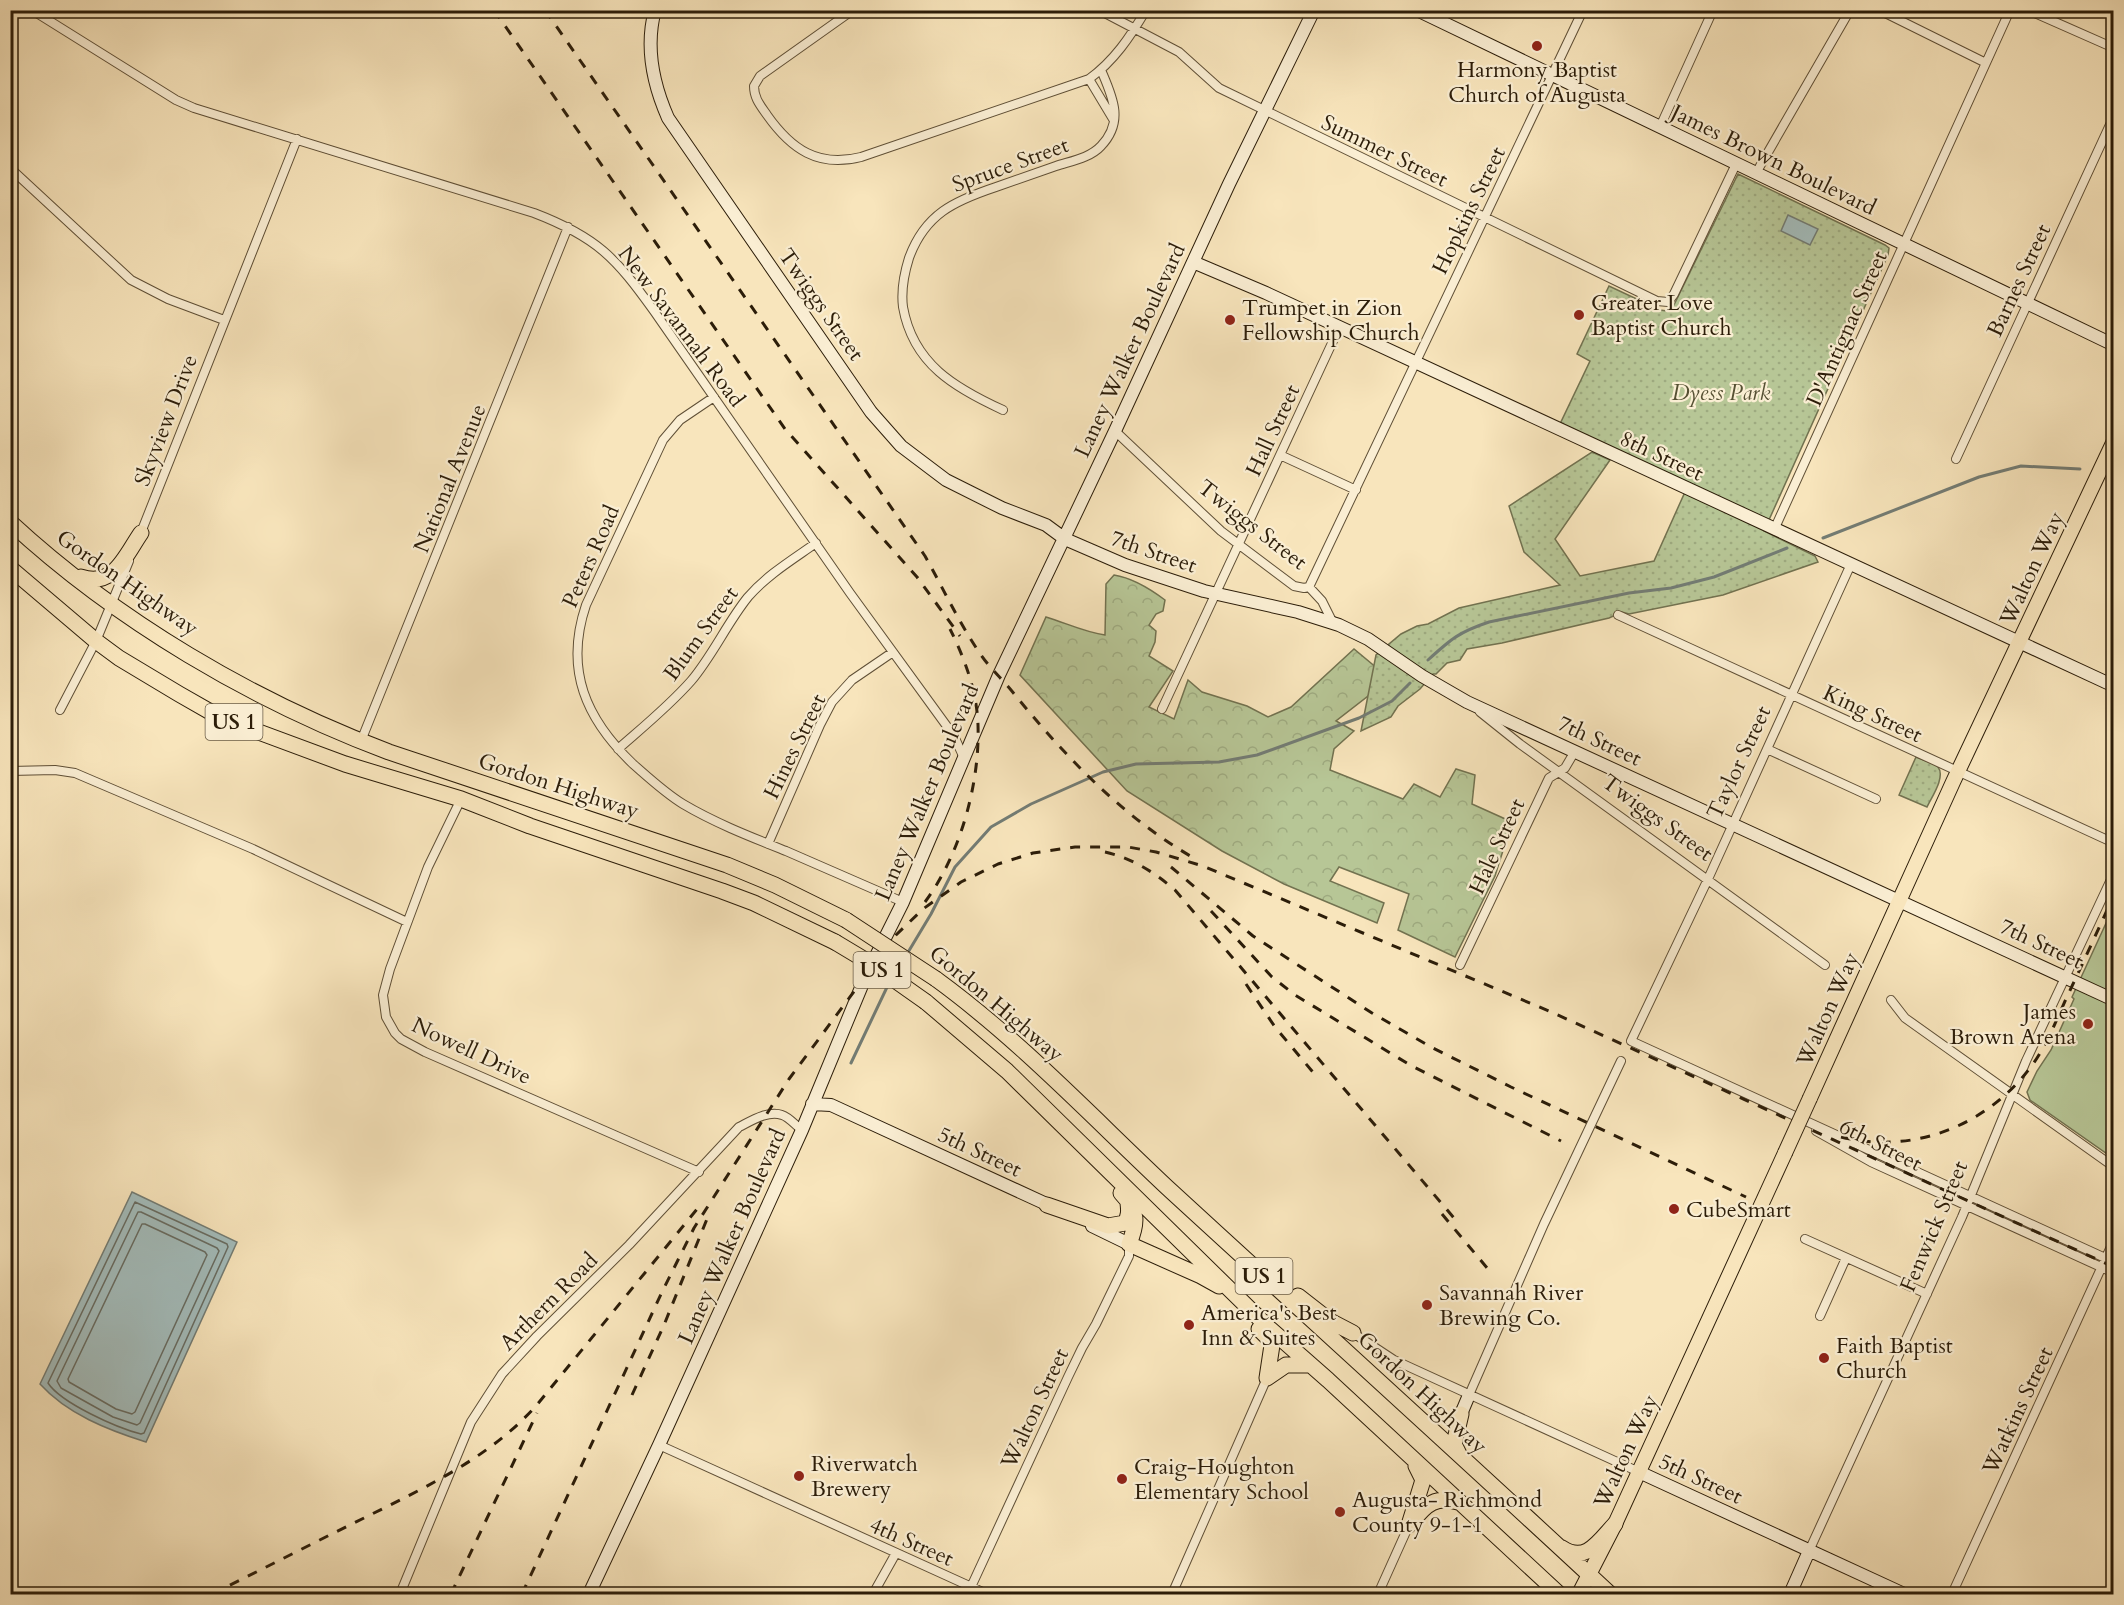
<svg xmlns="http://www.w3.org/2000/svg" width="2124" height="1605" viewBox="0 0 2124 1605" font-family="Cardo,serif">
  <defs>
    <pattern id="forest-crowns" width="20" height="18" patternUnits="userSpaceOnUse" patternTransform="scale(1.5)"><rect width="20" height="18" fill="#b7c696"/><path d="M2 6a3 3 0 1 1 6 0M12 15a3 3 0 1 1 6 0" fill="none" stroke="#9eaa80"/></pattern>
    <pattern id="park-dots" width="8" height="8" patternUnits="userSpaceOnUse" patternTransform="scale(1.5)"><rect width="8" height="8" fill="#b7c696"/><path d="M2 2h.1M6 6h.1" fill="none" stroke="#9eaa80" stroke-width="1.8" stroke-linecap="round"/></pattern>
  </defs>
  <rect width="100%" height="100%" fill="#f8e5bc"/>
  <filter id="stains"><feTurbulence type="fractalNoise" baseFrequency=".00333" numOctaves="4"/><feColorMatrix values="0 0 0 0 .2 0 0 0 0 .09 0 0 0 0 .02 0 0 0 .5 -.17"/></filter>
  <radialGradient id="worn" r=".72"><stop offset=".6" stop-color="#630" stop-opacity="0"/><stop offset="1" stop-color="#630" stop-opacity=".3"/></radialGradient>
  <!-- grass -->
  <path fill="#b7c696" stroke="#727250" stroke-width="1.5" d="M2113,908v250l-83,-58 -3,-8 10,-21 14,-21 23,-51 -2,-2z"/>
  <!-- forest -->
  <path fill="url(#forest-crowns)" stroke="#727250" stroke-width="1.5" d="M1114,575c19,3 35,13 51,25l-2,11 -7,3 -7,11 7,6 -1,11 -6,14 24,15 -24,36 25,12 14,-39 14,12 45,14 21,11 23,-10 63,-58 36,30 -54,42 18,10 -20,18 -4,21 73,29 11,-15 26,13 16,-28 19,6 -3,29 40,18 -17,54 -40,81 -57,-27 11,-36 -70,-27 -9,14 54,22 -7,20 -93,-39 -62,-33 -95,-60 -107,-116 26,-58c20,6 38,15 59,18l1,-51z"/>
  <!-- park -->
  <path fill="url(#park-dots)" stroke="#727250" stroke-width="1.5" d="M1738,174l147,71 4,3 -1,7 -124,276 51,25 3,6 -95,33 -94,19 -7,-2 -13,6 -107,25 -35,6 -7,11 -13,3 -11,11h-3l-13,15 -22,17 -7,11 -30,14 15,-76 25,-21 16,-8 11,-2 31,-16 101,-23 -36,-33 -15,-46 83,-54 18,8 -55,79 25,37 74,-15 35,-78 -129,-59 30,-63 -13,-7 32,-68 51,24 7,1 5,-2z
    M1916,757c6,3 17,5 22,10 8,10 -7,31 -11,40l-28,-12z"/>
  <!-- water -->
  <path fill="#a3bcbb" stroke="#737c74" stroke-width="1.5" d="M1788,215l30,14 -8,16 -29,-14z
    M132,1192l105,50 -91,200c-38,-12 -79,-28 -106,-58z"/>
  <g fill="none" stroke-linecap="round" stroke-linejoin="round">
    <!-- shore -->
    <path stroke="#686c62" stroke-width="1.5" d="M135,1202l92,42 1,3 -84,186 -3,1c-24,-6 -80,-31 -93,-51z
      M138,1212h3l76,36 2,3 -79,172 -3,2 -24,-8 -52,-29 -4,-7z
      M142,1224h3l60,28 2,3 -72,157 -3,2 -16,-5 -47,-27 -1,-3z"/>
    <!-- stream -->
    <path stroke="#737c74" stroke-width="3" d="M1823,538l156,-61 42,-11 59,3
      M1428,660c23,-21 31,-28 61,-38l140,-29 42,-5 43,-11 73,-29
      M907,954l24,-40 24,-47 36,-40 40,-23 72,-32 33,-8 83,-2 38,-7 102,-37 33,-17 18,-18
      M894,974l8,-12
      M851,1063l38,-80"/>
    <!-- street casing -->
    <g stroke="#5f4f36" stroke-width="10">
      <path id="street" d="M32,10l144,90 18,8 340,105c63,24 82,45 120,98l196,282 104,143 10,22
        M853,10l-93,66 -6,10c0,12 6,19 13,29 24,34 51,53 94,42l228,-78c25,-18 41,-42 57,-69
        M1099,10l80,42 40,36 438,213 11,1 6,-8 62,-130
        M1879,10l107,53
        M2028,10l86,38
        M1089,79l24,40
        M1660,127l53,-117
        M10,168l121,112 37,19 56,21
        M1756,173l94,-163
        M714,397l-34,23 -17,20 -77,165c-22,65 0,114 47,159 16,14 32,29 50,40 32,19 68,33 103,47 39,17 78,34 117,51
        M1003,410c-48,-22 -90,-46 -100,-103 -2,-16 1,-33 6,-49 16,-44 45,-57 87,-71 20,-7 40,-14 60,-21 15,-5 34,-8 45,-20 24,-25 11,-50 0,-76
        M1115,431l106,100 73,55 10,2 5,-1 13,14 11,22
        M1280,455l76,35
        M1956,459l158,-343
        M1774,530l236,-520
        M140,535l157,-396
        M1851,564l-143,315 -77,162 483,221
        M1309,587l274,-577
        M1618,615l496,228
        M1162,709l177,-381
        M60,710l36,-69 33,-80
        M1480,712l40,32 305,221
        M361,741l207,-514
        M618,749c25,-22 51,-43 73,-68 22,-26 36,-58 57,-84 19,-22 44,-37 68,-54
        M1767,749l109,50
        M10,771l45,-1 20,3 178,76 154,73
        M461,799l-33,68 -38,102 -7,26 3,22 9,16 6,6 24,13 274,120
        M768,844l52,-119 12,-23 20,-22 41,-28
        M1460,965l89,-187 16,-10 10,-17
        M1891,1000l14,18 209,149
        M1816,1131l55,31 243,111
        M1805,1239l122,55
        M1820,1316l26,-58
        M1353,1333l41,27 245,112
        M1469,1395l75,-171 77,-163
        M659,1445l328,149
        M1809,1551l153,-334 64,-156 88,-188
        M971,1587l97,-210 14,-29 14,-24 33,-68v-12
        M400,1594l71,-172 31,-48 35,-38 92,-91 110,-118c12,-6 29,-17 43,-12 7,2 14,11 20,15
        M873,1594l23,-41
        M1172,1594l95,-216
        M1378,1594l31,-69
        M1952,1594l162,-354"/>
    </g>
    <!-- secondary casing -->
    <g stroke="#2c1d09" stroke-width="14">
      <path id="secondary" d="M655,10c-10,37 -2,74 13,108l203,294 30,34 45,34 56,28 44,17 19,14 60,26 79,26 94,21 41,13 29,14 54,37 45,26 647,298
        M1417,10l697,335
        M1193,262l73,31 848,393
        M812,1104l19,1 224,103
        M1092,1226l37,18
        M1461,1414l8,-19
        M1639,1472l265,122
        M589,1594l70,-149 143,-315 63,-152 38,-76 96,-227 116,-244 114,-247 85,-174
        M1790,1594l19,-43"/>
    </g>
    <!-- primary casing -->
    <g stroke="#2c1d09" stroke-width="16">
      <path id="primary" d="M1810,1098l143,-316 161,-341
        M1579,1594l36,-70 170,-371"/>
    </g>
    <!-- highway casing -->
    <g stroke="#2c1d09" stroke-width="17">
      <path id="highway" d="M10,522c107,99 243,179 379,230l338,113 48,20 71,35
        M10,568l86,73 23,17 60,36 42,24 124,46 116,35 69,27 192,65 32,12 81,39
        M81,577c33,11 44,-21 60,-44
        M936,979c85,62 158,140 235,212 146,134 294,268 439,403
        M926,1002l81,69 263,258 58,51 231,214
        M1121,1193c17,18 17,29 8,51l72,32 18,10
        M1047,1205l61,21 17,-3c4,-7 4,-12 3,-20
        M1298,1296l32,25 23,12
        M1259,1329l12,12 1,4 -5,33
        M1267,1378l19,-13h23
        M1459,1454l-5,-10 7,-30
        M1413,1521c13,-17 23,-25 45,-19
        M1409,1525l14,-45 -7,-14
        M1562,1548c24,16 37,-7 53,-24"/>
    </g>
    <!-- street -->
    <use href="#street" stroke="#faeed3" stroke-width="8"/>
    <!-- secondary -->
    <use href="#secondary" stroke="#faeed3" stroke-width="12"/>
    <!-- primary -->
    <use href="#primary" stroke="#f8e5bc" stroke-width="14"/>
    <!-- highway -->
    <use href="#highway" stroke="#f8e5bc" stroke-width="15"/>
    <!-- rail -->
    <path stroke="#2c1d09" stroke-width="3" stroke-dasharray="10 10" stroke-linecap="butt" d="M494,10l291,419 132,148 43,59
      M545,10l380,546c18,32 33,65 54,96 9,14 21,25 32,38 52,64 109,125 181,167
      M1105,852c27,6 49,20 70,38l279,328
      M1171,867l82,69 119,77 59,34 80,40 235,110
      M925,902c35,-47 55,-118 53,-177 -1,-33 -13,-66 -28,-96
      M1211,911l61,66 23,18 115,70 151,76
      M1246,984l29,43 42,50
      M1841,1137c73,18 148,-12 192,-73 14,-20 23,-43 33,-65 16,-34 32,-69 48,-104
      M1442,1214l51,61
      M632,1395l32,-70 43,-106
      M212,1594c51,-25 101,-51 152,-76 62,-31 125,-60 172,-112l166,-203
      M451,1594l86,-181
      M522,1594l140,-302 32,-64 95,-149 107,-144 27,-26 38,-27 37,-18 35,-11 42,-6h53l28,5 47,14 346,145 565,256"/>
    <!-- primary-bridge casing -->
    <g stroke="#2c1d09" stroke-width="16" stroke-linecap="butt">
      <path id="primary-bridge" d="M1785,1153l25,-55"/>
    </g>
    <!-- highway-bridge casing -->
    <g stroke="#2c1d09" stroke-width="17" stroke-linecap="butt">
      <path id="highway-bridge" d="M846,920l90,59
        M835,942l40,24 51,36"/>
    </g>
    <!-- primary-bridge -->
    <use href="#primary-bridge" stroke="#f8e5bc" stroke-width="14"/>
    <!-- highway-bridge -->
    <use href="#highway-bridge" stroke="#f8e5bc" stroke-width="15"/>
  </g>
  <!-- markers -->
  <g fill="#8f2418" stroke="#faeed3" stroke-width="2">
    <circle cx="1537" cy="46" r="6"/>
    <circle cx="1579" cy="315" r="6"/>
    <circle cx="1230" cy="320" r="6"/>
    <circle cx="2088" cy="1024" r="6"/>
    <circle cx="1674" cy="1209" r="6"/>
    <circle cx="1427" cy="1305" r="6"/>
    <circle cx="1189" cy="1325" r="6"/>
    <circle cx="1824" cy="1358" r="6"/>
    <circle cx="799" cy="1476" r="6"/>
    <circle cx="1122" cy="1479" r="6"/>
    <circle cx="1340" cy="1512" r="6"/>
  </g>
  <g text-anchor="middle" stroke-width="4.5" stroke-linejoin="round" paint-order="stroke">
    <!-- shield labels -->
    <g fill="#faeed3" stroke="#6a5c46" stroke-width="1.5">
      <rect x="205.5" y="704" width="57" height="36" rx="4.5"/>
      <rect x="853.5" y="952" width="57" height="36" rx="4.5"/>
      <rect x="1235.5" y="1258" width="57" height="36" rx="4.5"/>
    </g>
    <g font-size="21" font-weight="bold" fill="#2c1d09">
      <text x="234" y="729">US 1</text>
      <text x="882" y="977">US 1</text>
      <text x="1264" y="1283">US 1</text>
    </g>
    <!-- poi labels -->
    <g font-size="22" fill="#2c1d09" stroke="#faeed3" text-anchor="start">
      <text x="1537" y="77" text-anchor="middle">Harmony Baptist<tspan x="1537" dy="25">Church of Augusta</tspan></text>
      <text x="1591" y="310">Greater Love<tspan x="1591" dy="25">Baptist Church</tspan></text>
      <text x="1242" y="315">Trumpet in Zion<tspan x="1242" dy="25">Fellowship Church</tspan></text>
      <text x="2076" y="1019" text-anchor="end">James<tspan x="2076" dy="25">Brown Arena</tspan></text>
      <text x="1686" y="1217">CubeSmart</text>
      <text x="1439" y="1300">Savannah River<tspan x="1439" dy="25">Brewing Co.</tspan></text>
      <text x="1201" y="1320">America's Best<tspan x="1201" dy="25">Inn &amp; Suites</tspan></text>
      <text x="1836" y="1353">Faith Baptist<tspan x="1836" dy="25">Church</tspan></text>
      <text x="811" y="1471">Riverwatch<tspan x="811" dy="25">Brewery</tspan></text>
      <text x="1134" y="1474">Craig-Houghton<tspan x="1134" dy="25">Elementary School</tspan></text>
      <text x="1352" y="1507">Augusta- Richmond<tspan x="1352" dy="25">County 9-1-1</tspan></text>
    </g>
    <!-- street labels -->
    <g font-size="22" fill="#2c1d09" stroke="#faeed3">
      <text transform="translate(1385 150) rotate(26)" y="8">Summer Street</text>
      <text transform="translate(1774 159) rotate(26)" y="8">James Brown Boulevard</text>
      <text transform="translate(1010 164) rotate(-20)" y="8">Spruce Street</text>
      <text transform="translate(1468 210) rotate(-64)" y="8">Hopkins Street</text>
      <text transform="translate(2018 280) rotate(-65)" y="8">Barnes Street</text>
      <text transform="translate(822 304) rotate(55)" y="8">Twiggs Street</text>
      <text transform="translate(682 326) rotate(53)" y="8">New Savannah Road</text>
      <text transform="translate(1846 328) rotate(-66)" y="8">D'Antignac Street</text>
      <text transform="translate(1129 350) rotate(-65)" y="8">Laney Walker Boulevard</text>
      <text transform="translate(165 420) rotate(-69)" y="8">Skyview Drive</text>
      <text transform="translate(1272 430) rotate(-65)" y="8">Hall Street</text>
      <text transform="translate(1662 455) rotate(25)" y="8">8th Street</text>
      <text transform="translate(449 478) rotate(-68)" y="8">National Avenue</text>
      <text transform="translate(1253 524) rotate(38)" y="8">Twiggs Street</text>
      <text transform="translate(1154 551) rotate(19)" y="8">7th Street</text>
      <text transform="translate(590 556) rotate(-66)" y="8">Peters Road</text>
      <text transform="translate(2031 568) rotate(-65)" y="8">Walton Way</text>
      <text transform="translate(128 582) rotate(35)" y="8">Gordon Highway</text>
      <text transform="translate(700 633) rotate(-54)" y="8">Blum Street</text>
      <text transform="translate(1873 713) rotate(25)" y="8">King Street</text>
      <text transform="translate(1600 740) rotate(25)" y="8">7th Street</text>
      <text transform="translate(794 746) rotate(-64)" y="8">Hines Street</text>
      <text transform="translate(1738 762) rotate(-65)" y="8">Taylor Street</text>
      <text transform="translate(559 785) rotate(18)" y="8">Gordon Highway</text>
      <text transform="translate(926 792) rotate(-67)" y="8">Laney Walker Boulevard</text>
      <text transform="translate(1658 817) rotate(36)" y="8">Twiggs Street</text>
      <text transform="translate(1496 846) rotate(-65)" y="8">Hale Street</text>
      <text transform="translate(2042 943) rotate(25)" y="8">7th Street</text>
      <text transform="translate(997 1003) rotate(40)" y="8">Gordon Highway</text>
      <text transform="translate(1827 1009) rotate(-66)" y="8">Walton Way</text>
      <text transform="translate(472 1050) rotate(25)" y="8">Nowell Drive</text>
      <text transform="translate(1881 1144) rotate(27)" y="8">6th Street</text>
      <text transform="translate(980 1151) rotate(25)" y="8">5th Street</text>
      <text transform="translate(1933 1226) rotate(-67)" y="8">Fenwick Street</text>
      <text transform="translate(731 1236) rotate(-66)" y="8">Laney Walker Boulevard</text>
      <text transform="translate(548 1301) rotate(-45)" y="8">Arthern Road</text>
      <text transform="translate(1423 1392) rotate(43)" y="8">Gordon Highway</text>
      <text transform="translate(1034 1408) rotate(-65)" y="8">Walton Street</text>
      <text transform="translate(2017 1410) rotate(-65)" y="8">Watkins Street</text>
      <text transform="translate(1625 1451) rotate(-65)" y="8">Walton Way</text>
      <text transform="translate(1701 1478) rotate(25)" y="8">5th Street</text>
      <text transform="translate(912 1541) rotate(24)" y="8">4th Street</text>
    </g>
    <!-- park labels -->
    <g font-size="22" font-style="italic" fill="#565033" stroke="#faeed3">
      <text x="1721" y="400">Dyess Park</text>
    </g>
  </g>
  <!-- margin -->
  <rect width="2124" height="1605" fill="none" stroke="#f8e5bc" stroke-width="36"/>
  <rect x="12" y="12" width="2100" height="1581" fill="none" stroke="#2c1d09" stroke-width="3"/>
  <rect x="18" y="18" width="2088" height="1569" fill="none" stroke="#2c1d09" stroke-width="1.5"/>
  <rect width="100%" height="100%" filter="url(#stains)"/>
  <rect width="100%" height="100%" fill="url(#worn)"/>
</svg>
